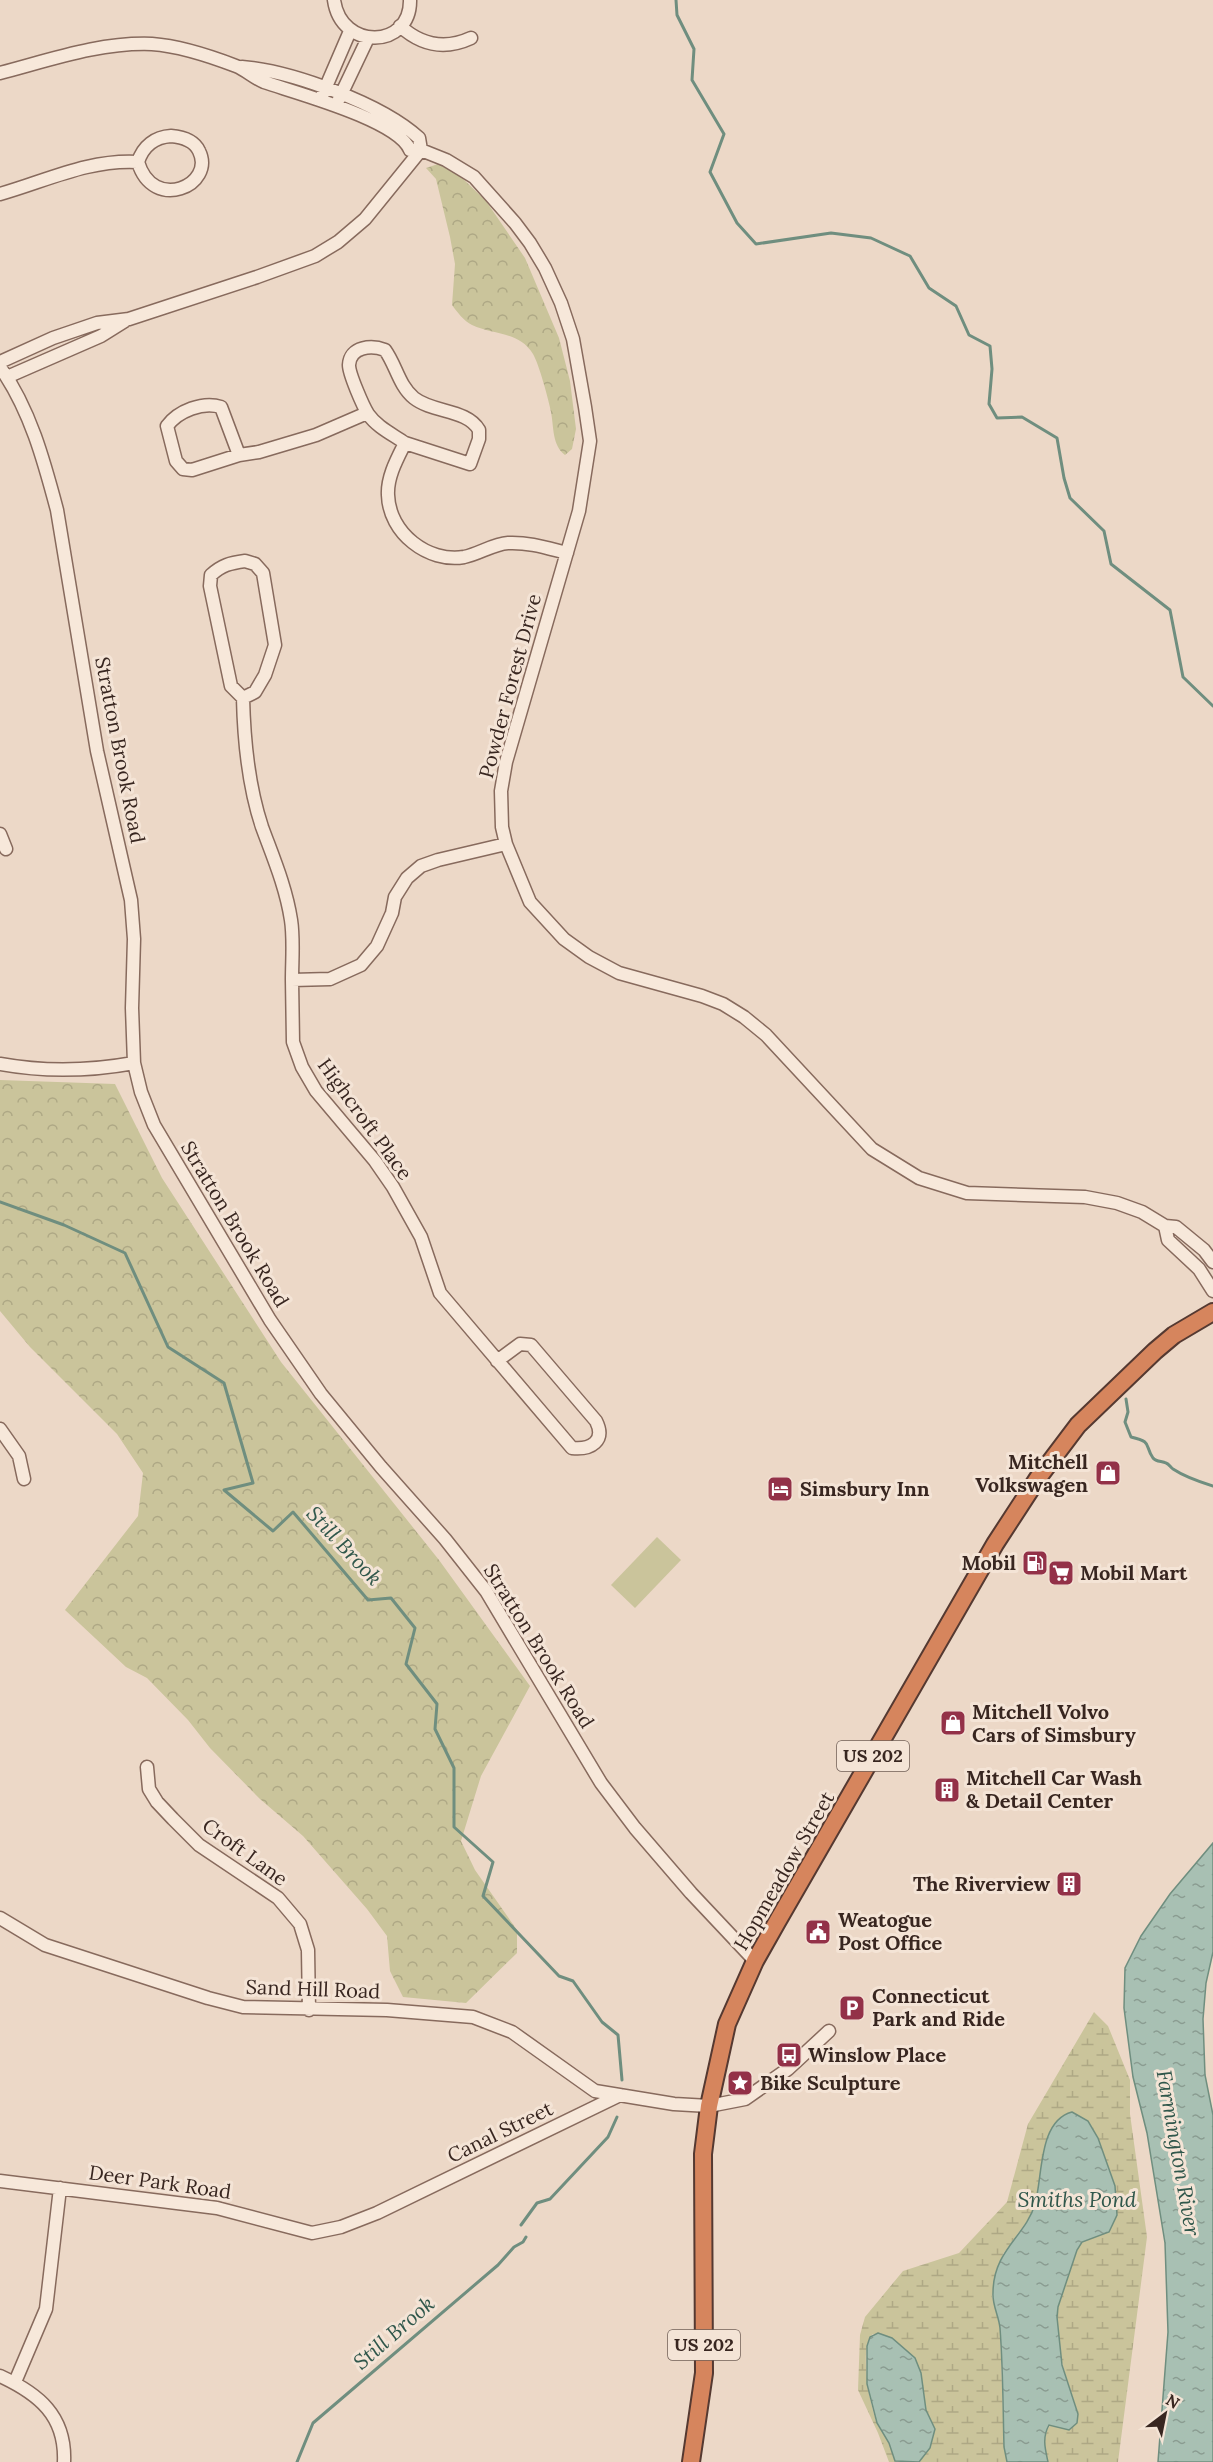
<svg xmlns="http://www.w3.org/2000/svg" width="1213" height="2462" viewBox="0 0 1213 2462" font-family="Lora,serif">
  <defs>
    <pattern id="forest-crowns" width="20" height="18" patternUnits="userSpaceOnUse" patternTransform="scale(1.5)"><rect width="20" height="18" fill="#cac49b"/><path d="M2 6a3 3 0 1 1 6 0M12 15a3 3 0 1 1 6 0" fill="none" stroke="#aea885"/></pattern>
    <pattern id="wetland-marsh" width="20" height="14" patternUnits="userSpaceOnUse" patternTransform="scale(1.5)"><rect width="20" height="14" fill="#cac49b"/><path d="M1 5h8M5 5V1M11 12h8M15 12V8" fill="none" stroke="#aea885"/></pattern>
    <pattern id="water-ripples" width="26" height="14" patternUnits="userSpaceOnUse" patternTransform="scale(1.5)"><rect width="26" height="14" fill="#a8c0b3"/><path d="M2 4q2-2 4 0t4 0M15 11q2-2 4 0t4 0" fill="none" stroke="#8a9c91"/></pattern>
  </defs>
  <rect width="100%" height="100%" fill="#ecd8c7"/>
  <!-- forest -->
  <path fill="url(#forest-crowns)" d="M438,164l21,11 27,26 39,57 34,80 11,43 6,48 -4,20 -7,6c-13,-10 -11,-27 -14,-43 -2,-11 -12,-48 -18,-58 -14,-23 -40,-19 -61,-29 -8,-4 -15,-13 -20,-20l3,-41 -5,-27 -14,-58 -10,-11z
    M0,1080l115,4 47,94 119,184 158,198 91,126 -49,90 -20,65 14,29 42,60v23l-51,50 -63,-6 -13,-26 -3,-35 -20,-27 -64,-73 -43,-37 -50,-51 -22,-28 -41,-42 -21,-11 -61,-57 73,-94 5,-43 -26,-39 -87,-87 -30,-36z"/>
  <!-- wetland -->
  <path fill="url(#wetland-marsh)" d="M1094,2012l14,14 22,54v34l17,123 -29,225h-70c-3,-14 -6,-24 2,-37l19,5 9,-16c-9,-34 -27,-69 -20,-106 3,-19 13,-38 19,-58l5,-8 18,-7 15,-49 -17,-48 -10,-17 -42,20 -11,64 -3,9 -29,40 -11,42 8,31 4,120 3,15h-88l11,-14 5,-19 -9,-19 -5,-37 -6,-15 -23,-20 -19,-4c-15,12 -3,74 5,91 3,7 9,12 12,20 2,6 3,12 7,17h-8l-11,-29 -20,-43 2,-55 5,-18 38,-46 56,-18 48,-51 21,-78z"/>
  <!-- pitch -->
  <path fill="#cac49b" d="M657,1537l24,23 -46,48 -24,-23z"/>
  <!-- water -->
  <path fill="url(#water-ripples)" stroke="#6f8e7f" stroke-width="1.5" d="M1213,1843v109l-7,31 -3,36 2,56 8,40v347h-55l10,-130 -3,-89 -18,-110 -14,-56 -9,-69 1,-40 16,-32 29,-42z
    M1072,2112l16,9 10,17 17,48 2,29 -8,17 -27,10 -5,8 -19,57 -1,10 5,48 16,49 -1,9 -8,7 -20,-5c-7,13 -4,23 -1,37h-41l-3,-15c-1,-39 -1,-79 -4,-119 -1,-11 -8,-24 -7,-35 0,-43 33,-57 42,-89 8,-28 3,-83 37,-92z
    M878,2333l14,5 23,20 6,15 5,37 9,19 -5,19 -11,14 -24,-1 -6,-18 -12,-20 -10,-39v-38l3,-9z"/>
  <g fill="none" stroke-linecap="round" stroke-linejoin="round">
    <!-- stream -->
    <path stroke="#6f8e7f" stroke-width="3" d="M676,0l1,15 17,34 -2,31 32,54 -14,38 27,51 19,21 75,-11 40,5 39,18 19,32 27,18 13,29 21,11 2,23 -3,35 8,14 25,-1 35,21 7,40 6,20 34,33 7,33 59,46 13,67 30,29
      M0,1202l64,23 61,28 43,94 56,36 29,100 -29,7 49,41 20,-19 75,88 23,-2 24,30 -9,36 31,40 -2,25 19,39v59l39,35 -10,34 76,80 14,5 29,41 16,13 4,45
      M1126,1399l2,13 -3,10 6,15c22,5 13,8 22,21 3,4 9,3 13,5 3,1 5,5 7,6 12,8 27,13 40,17
      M521,2225l16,-22 13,-4 58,-62 9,-20
      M297,2462l16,-39 185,-158 16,-18 9,-5 3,-5"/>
    <!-- minor casing -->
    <g stroke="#876a5d" stroke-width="15">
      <path id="minor" d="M334,0c7,51 77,49 76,0
        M400,26c21,19 45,24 71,12
        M242,67c50,4 140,37 177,71l2,12
        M0,73c50,-13 100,-31 152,-29 28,2 58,12 84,22 10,4 18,12 28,16 32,11 134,38 146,68h11l25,10 28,17 41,46 15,20 15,25 16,35 12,36 12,68 5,34 -11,70 -73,251 -5,29 1,36 4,17 24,58 34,37 25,18 30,16 83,23 21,8 21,13 22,18 106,114 47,29 48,15 118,4 32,6 25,9 23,14 11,1 28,23 9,12
        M322,96l28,-65
        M339,99l29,-61
        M171,136c12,1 23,4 28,15 17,34 -46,62 -61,11 5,-16 17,-25 33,-26z
        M0,194c46,-13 89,-35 138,-32
        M0,362l53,-24 44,-15 32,-4 128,-42 58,-21 23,-14 27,-23 56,-69
        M0,367c30,42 44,94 57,143l40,241 34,149 3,39 -2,69 2,55 7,29 13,33 116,195 51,74 60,73 64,72 41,52 115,192 34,45 56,65 64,68
        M7,377l94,-41 24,-15
        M405,443c-13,-9 -28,-16 -37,-29 -5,-8 -19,-40 -19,-49 1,-19 23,-20 36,-15 11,15 14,36 29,48 19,15 53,11 65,32v9l-9,25 -65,-21c-8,16 -18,34 -17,52 1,38 40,68 76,62 15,-3 29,-13 44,-14 21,-1 39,5 59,10
        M239,455l-18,-48c-18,-6 -43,4 -54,19l9,35 7,8 9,1 47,-15 20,-3 57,-17 51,-22
        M245,561l10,3 8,9 12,72 -10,30 -10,17 -12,6 -12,-12 -21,-100 1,-11c11,-10 19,-12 34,-14z
        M243,698c1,43 5,87 19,129 11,30 24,60 29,93 3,19 1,40 1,60l38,-1 31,-14 16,-19 15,-33 3,-16 12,-19 14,-12 17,-6 68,-16
        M0,834l6,15
        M292,980l1,62 9,25 14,24 59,70 18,26 28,50 19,56 132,155c19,2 34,-7 24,-27l-65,-76 -11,-1 -23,17
        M0,1064c44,8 90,7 134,-1
        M1165,1226l3,14 31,29 14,22
        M0,1429l19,27 5,23
        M147,1767l2,22 8,13 16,17 26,26 79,53 22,26 8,26 1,60
        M0,1918l45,27 163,53 35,9 144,3 86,7 39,15 83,59 79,13 35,2 36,-7 43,-30 41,-38
        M0,2181l217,27 95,25 29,-6 36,-14 243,-118
        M0,2376c39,18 66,40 64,86
        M15,2382l31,-73 14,-121"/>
    </g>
    <!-- highway casing -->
    <g stroke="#553931" stroke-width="20">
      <path id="highway" d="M691,2462l13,-89 -1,-219 6,-48 18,-82 28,-63 22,-39 218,-378 43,-66 40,-53 77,-74 19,-16 39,-23"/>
    </g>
    <!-- minor -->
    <use href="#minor" stroke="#f7e8da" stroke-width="12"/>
    <!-- highway -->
    <use href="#highway" stroke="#d6855d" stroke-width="16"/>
  </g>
  <!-- icons -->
  <defs>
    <g id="shop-square" transform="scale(1.35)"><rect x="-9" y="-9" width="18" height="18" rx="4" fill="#933148" stroke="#f4e4d6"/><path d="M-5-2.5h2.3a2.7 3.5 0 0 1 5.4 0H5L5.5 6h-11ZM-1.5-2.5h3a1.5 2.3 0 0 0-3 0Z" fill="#fff"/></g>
    <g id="hotel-square" transform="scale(1.35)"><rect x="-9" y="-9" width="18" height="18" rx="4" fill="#933148" stroke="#f4e4d6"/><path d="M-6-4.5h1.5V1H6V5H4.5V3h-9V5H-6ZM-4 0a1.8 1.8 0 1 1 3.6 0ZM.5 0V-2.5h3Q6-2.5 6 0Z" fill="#fff"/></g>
    <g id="fuel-square" transform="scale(1.35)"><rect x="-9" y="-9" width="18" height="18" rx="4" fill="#933148" stroke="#f4e4d6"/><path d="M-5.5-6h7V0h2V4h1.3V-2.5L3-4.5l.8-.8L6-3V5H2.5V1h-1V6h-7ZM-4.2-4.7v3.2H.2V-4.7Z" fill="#fff"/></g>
    <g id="supermarket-square" transform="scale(1.35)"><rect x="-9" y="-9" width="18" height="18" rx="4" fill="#933148" stroke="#f4e4d6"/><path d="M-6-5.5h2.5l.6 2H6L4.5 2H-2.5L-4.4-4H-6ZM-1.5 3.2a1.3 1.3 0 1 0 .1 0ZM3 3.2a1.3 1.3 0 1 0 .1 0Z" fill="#fff"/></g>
    <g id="building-square" transform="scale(1.35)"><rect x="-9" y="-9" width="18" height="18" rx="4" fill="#933148" stroke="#f4e4d6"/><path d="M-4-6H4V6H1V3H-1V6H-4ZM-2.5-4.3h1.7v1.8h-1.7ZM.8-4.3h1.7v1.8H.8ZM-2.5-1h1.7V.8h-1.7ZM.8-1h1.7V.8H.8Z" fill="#fff"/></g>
    <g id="civic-square" transform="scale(1.35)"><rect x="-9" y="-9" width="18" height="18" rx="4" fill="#933148" stroke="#f4e4d6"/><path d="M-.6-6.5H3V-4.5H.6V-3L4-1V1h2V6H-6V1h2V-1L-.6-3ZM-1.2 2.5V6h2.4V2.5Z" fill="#fff"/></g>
    <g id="parking-square" transform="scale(1.35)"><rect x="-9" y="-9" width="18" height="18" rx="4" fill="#933148" stroke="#f4e4d6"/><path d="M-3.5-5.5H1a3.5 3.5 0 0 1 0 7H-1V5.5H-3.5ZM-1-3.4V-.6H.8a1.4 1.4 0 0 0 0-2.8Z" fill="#fff"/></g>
    <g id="bus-square" transform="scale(1.35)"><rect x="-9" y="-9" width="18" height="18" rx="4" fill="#933148" stroke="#f4e4d6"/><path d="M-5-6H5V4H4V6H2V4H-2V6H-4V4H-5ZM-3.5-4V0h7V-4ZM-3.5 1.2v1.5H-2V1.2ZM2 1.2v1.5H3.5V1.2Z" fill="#fff"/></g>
    <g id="sight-square" transform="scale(1.35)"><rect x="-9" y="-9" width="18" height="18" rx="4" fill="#933148" stroke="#f4e4d6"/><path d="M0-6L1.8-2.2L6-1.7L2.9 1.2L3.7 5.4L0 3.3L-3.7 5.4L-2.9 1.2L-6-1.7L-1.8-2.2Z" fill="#fff"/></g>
  </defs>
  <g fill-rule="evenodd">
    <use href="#shop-square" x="1108" y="1473"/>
    <use href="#hotel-square" x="780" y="1489"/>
    <use href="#fuel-square" x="1035" y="1563"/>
    <use href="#supermarket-square" x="1061" y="1573"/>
    <use href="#shop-square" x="953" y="1723"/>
    <use href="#building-square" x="947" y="1790"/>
    <use href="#building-square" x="1069" y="1884"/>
    <use href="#civic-square" x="818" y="1932"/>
    <use href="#parking-square" x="852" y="2008"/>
    <use href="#bus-square" x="789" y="2055"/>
    <use href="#sight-square" x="740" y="2083"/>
  </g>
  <g text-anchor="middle" stroke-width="6" stroke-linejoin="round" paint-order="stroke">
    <!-- shield labels -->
    <g fill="#f4e4d6" stroke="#705f57" stroke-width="1.5">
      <rect x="837" y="1741" width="72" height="30" rx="4.5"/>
      <rect x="668" y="2330" width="72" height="30" rx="4.5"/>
    </g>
    <g font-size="18" font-weight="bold" fill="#382620">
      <text x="873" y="1762">US 202</text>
      <text x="704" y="2351">US 202</text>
    </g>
    <!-- street labels -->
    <g font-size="20" fill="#382620" stroke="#f4e4d6">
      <text transform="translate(510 686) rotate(-75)" y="7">Powder Forest Drive</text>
      <text transform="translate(120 750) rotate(79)" y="7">Stratton Brook Road</text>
      <text transform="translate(365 1119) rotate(54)" y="7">Highcroft Place</text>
      <text transform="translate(235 1224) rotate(59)" y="7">Stratton Brook Road</text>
      <text transform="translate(539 1646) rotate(58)" y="7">Stratton Brook Road</text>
      <text transform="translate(245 1852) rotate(36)" y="7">Croft Lane</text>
      <text transform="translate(784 1871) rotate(-60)" y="7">Hopmeadow Street</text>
      <text transform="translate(313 1989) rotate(2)" y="7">Sand Hill Road</text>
      <text transform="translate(500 2132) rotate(-26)" y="7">Canal Street</text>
      <text transform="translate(160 2182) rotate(8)" y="7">Deer Park Road</text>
    </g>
    <!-- poi labels -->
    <g font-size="20" font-weight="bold" fill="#382620" stroke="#f4e4d6" text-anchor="start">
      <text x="1088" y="1469" text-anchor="end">Mitchell<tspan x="1088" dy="23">Volkswagen</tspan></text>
      <text x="800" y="1496">Simsbury Inn</text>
      <text x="1016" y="1570" text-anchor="end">Mobil</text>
      <text x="1080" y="1580">Mobil Mart</text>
      <text x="972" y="1719">Mitchell Volvo<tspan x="972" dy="23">Cars of Simsbury</tspan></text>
      <text x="966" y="1785">Mitchell Car Wash<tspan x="966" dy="23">&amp; Detail Center</tspan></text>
      <text x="1050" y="1891" text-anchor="end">The Riverview</text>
      <text x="838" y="1927">Weatogue<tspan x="838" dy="23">Post Office</tspan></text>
      <text x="872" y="2003">Connecticut<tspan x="872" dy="23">Park and Ride</tspan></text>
      <text x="808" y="2062">Winslow Place</text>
      <text x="760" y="2090">Bike Sculpture</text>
    </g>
    <!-- water labels -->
    <g font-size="21" font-style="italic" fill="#30574b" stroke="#f4e4d6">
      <text transform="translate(344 1546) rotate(47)" y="7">Still Brook</text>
      <text transform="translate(1178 2153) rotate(80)" y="7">Farmington River</text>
      <text x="1077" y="2207">Smiths Pond</text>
      <text transform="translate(394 2333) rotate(-41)" y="7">Still Brook</text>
    </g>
  </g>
  <!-- north arrow -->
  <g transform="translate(1165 2414) rotate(32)" stroke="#f4e4d6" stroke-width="4.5" paint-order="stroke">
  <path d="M0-4.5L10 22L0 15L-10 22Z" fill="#382620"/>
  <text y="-9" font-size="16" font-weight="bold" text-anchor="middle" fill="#382620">N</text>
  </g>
</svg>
